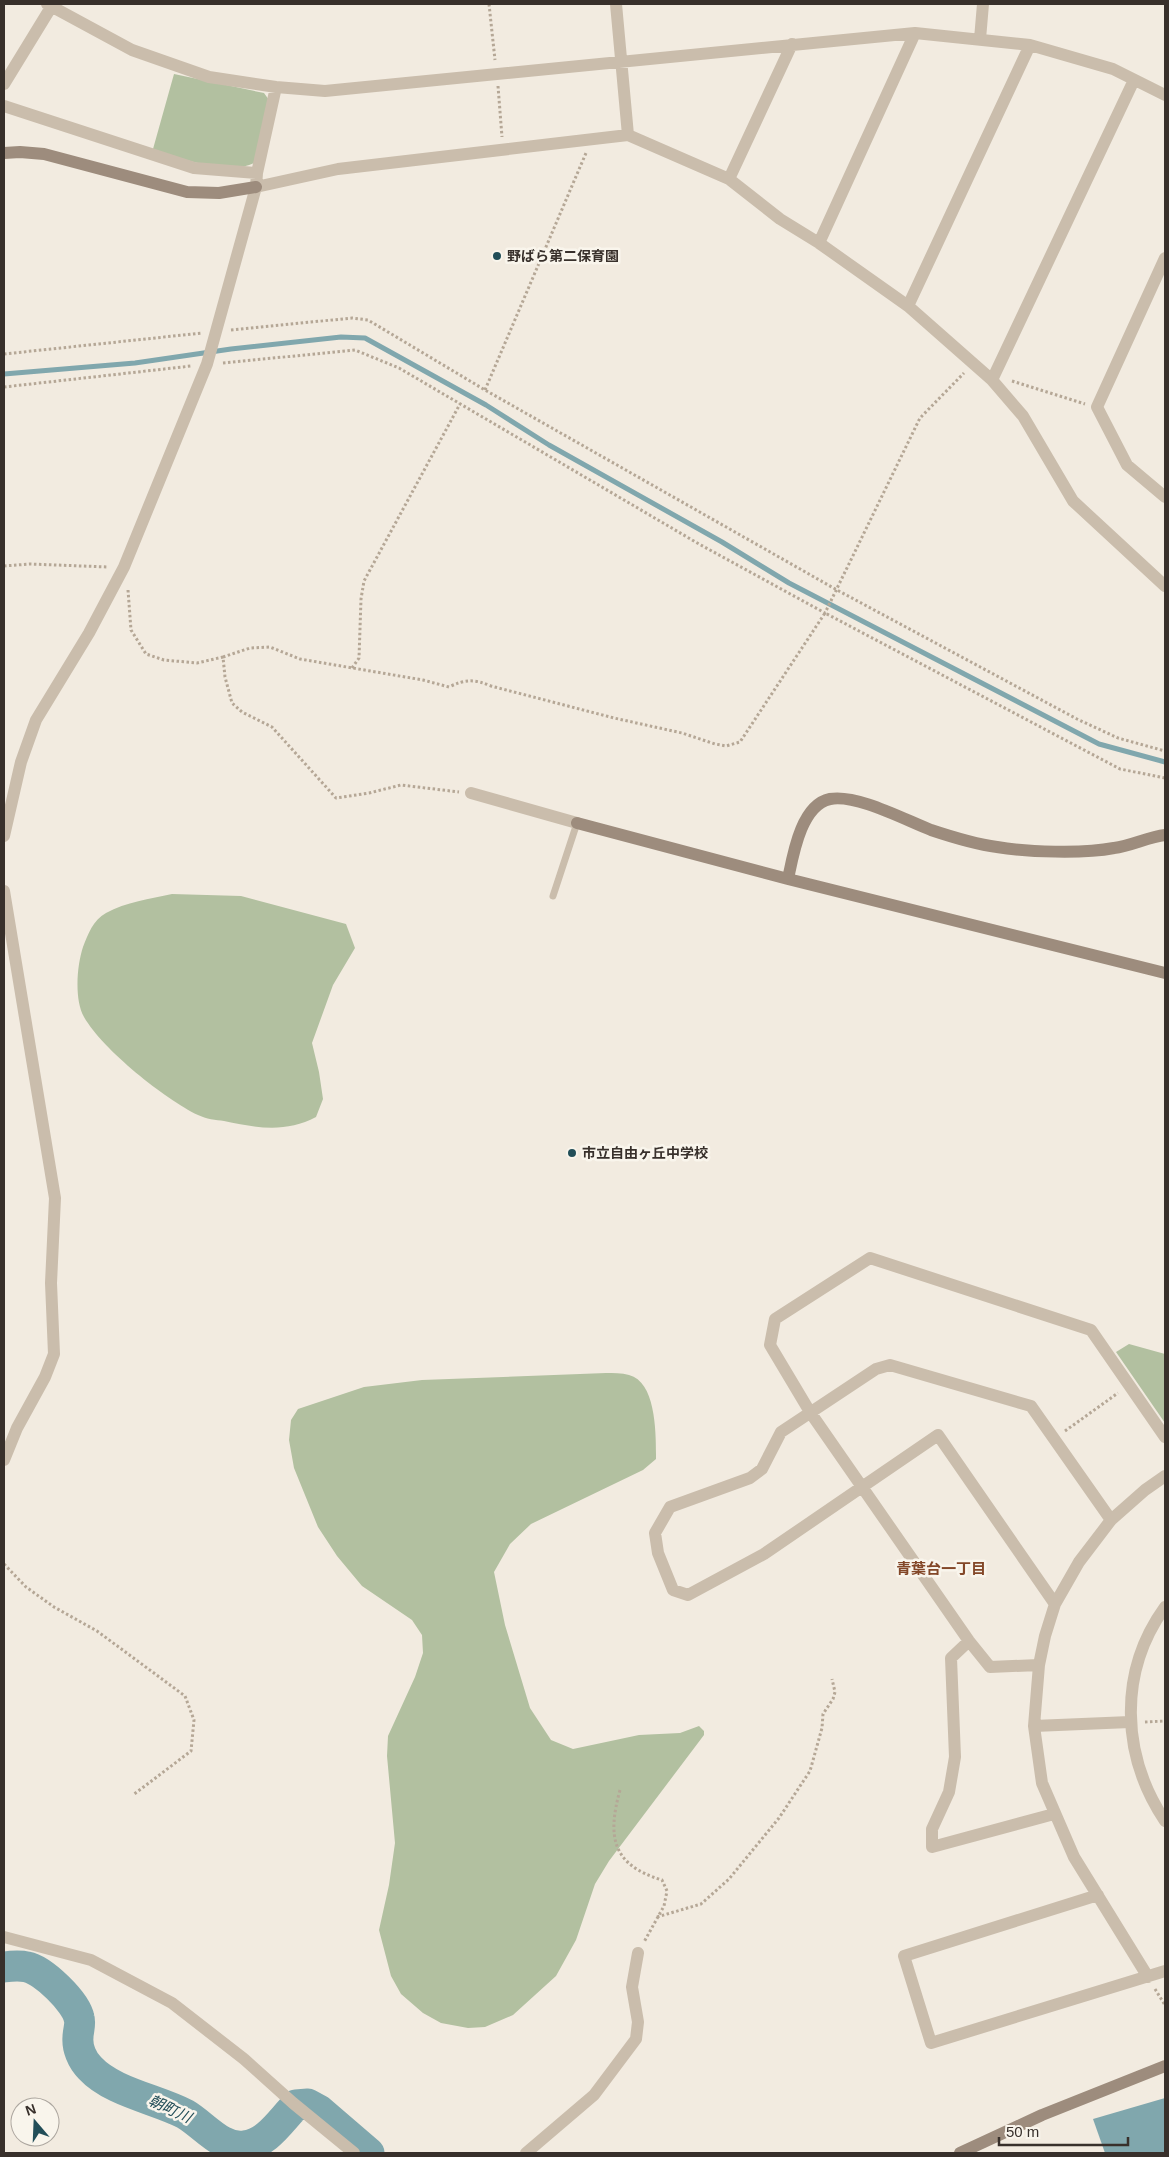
<svg xmlns="http://www.w3.org/2000/svg" width="1169" height="2157" viewBox="0 0 1169 2157" font-family="Helvetica,'Noto Sans JP',sans-serif">
  <rect width="100%" height="100%" fill="#f2ebe0"/>
  <!-- green -->
  <path fill="#b2c0a0" d="M174,74l90,19 5,7 -15,63c-24,13 -77,-5 -101,-14z
    M172,894l69,2 105,28 9,24 -22,37 -21,58 7,29 4,27 -7,18c-30,16 -59,11 -92,4 -8,-1 -18,-2 -26,-6 -33,-16 -95,-65 -114,-98 -10,-18 -7,-52 -1,-70 5,-13 10,-27 23,-34 20,-11 44,-14 66,-19z
    M1129,1344l36,10v69l-49,-71z
    M606,1373c7,0 16,0 23,2 28,7 27,62 27,84l-13,11 -112,54 -21,20 -16,28 11,53 25,83 21,32 22,9 66,-14 41,-2 19,-7 5,5v4l-95,126 -14,23 -19,56 -20,36 -43,39 -28,12 -17,1 -27,-5 -18,-10 -22,-19 -10,-18 -12,-46 10,-45 6,-42 -8,-87 1,-20 27,-59 8,-24 -1,-18 -10,-15 -50,-34 -25,-30 -19,-29 -24,-59 -5,-28 2,-20 7,-11 66,-22 58,-7z"/>
  <!-- water -->
  <path fill="#80a7ad" d="M1165,2098v55h-60l-12,-34z"/>
  <g fill="none" stroke-linecap="round" stroke-linejoin="round">
    <!-- stream -->
    <path stroke="#80a7ad" stroke-width="5" d="M4,374l131,-11 96,-14 110,-12 24,1 121,67 63,40 173,97 67,41 310,161 66,18"/>
    <!-- river -->
    <path stroke="#80a7ad" stroke-width="31" d="M4,1967c7,-1 15,-2 23,0 16,3 49,35 52,51 2,6 -1,13 -1,19 -1,11 4,23 12,31 22,24 66,31 95,46 19,11 36,35 59,32 23,-2 37,-26 52,-41l12,-1 11,6 50,43"/>
    <!-- path -->
    <path stroke="#b5a796" stroke-width="3" stroke-dasharray="2.5 2.5" stroke-linecap="butt" d="M489,4l6,56
      M498,86l4,51
      M231,330l121,-12 16,2 117,70 352,200 240,129 41,19 47,13
      M4,354l198,-21
      M223,363l132,-13 44,18 300,176 126,69 95,-195 44,-45
      M1012,381l73,23
      M4,387l187,-21
      M485,390l101,-237
      M4,566l26,-2 78,3
      M128,590l3,40 15,24 18,6 33,3 26,-6 2,20 7,26 10,9 30,15 64,71 33,-5 32,-8 58,7
      M223,657l27,-9 20,-1 30,12 123,21 26,7c16,-8 26,-8 42,-1l123,32 68,15 33,11 11,2 14,-4 85,-129 295,156 45,9
      M352,668l7,-10 2,-59 3,-18 96,-177
      M1065,1431l53,-38
      M4,1564l22,23 28,20 43,24 88,65 9,24 -3,31 -58,44
      M1145,1722l20,-1
      M620,1790c-13,47 -8,75 42,90l5,11 -3,15 -20,36
      M657,1917l44,-13 28,-25 50,-61 31,-47 12,-43 1,-14 10,-15 2,-7 -3,-13
      M1155,1989l10,16"/>
    <!-- lane -->
    <path stroke="#cabdac" stroke-width="7" d="M553,896l24,-73"/>
    <!-- street -->
    <path stroke="#cabdac" stroke-width="12" d="M47,4l85,46 77,27 67,10 49,4 590,-58 115,12 83,24 52,26
      M616,4l12,131
      M980,39l3,-35
      M4,84l49,-80
      M4,106l190,62 63,5
      M729,179l63,-135
      M256,187l82,-18 290,-34 101,44 51,40 39,24 89,63 84,74 31,36 50,85 92,85
      M819,243l96,-210
      M1165,258l-68,149 30,58 38,32
      M908,306l122,-261
      M992,380l142,-300
      M471,793l106,30
      M4,836l17,-74 15,-42 53,-87 35,-66 83,-203 49,-177 1,-14 19,-86
      M4,891l51,307 -4,85 3,71 -9,23 -28,51 -13,32
      M1055,1604l-117,-169 -174,119 -76,41 -15,-5 -15,-37 -3,-20 15,-26 80,-29 12,-9 19,-37 95,-63 14,-4 141,41 80,114
      M1165,1607c-47,65 -44,148 0,214
      M969,1641l-18,17 4,99 -6,35 -17,37v18l122,-33
      M1039,1665l-49,2 -21,-26 -159,-229 -40,-67 5,-26 95,-61 221,72 74,107
      M1034,1726l96,-4
      M1098,1895l-194,61 27,87 234,-72
      M4,1937l87,23 81,43 72,56 49,44 61,50
      M1148,1977l-74,-120 -32,-74 -8,-57 5,-61 6,-29 10,-32 24,-42 32,-42 34,-30 20,-14
      M526,2153l68,-58 42,-56 2,-17 -6,-35 6,-34"/>
    <!-- secondary -->
    <path stroke="#9d8c7d" stroke-width="12" d="M4,153l16,-1 24,2 143,38 32,1 37,-6
      M577,823l211,56 377,94
      M788,879c5,-24 13,-74 42,-80 27,-5 75,21 101,31 21,7 43,14 66,17 30,5 86,7 117,1 17,-2 34,-11 51,-13
      M960,2153l82,-38 123,-49"/>
  </g>
  <!-- markers -->
  <g fill="#224e58" stroke="#f9f5ec" stroke-width="2">
    <circle cx="497" cy="256" r="5"/>
    <circle cx="572" cy="1153" r="5"/>
  </g>
  <g text-anchor="middle" stroke-width="5" stroke-linejoin="round" paint-order="stroke">
    <!-- poi labels -->
    <g font-size="14" font-weight="bold" fill="#38302b" stroke="#f9f5ec" text-anchor="start">
      <text x="507" y="261">野ばら第二保育園</text>
      <text x="582" y="1158">市立自由ヶ丘中学校</text>
    </g>
    <!-- neighbourhood labels -->
    <g font-size="15" font-weight="bold" fill="#834728" stroke="#f9f5ec">
      <text x="941" y="1574">青葉台一丁目</text>
    </g>
    <!-- water labels -->
    <g font-size="15" font-style="italic" fill="#224e58" stroke="#f9f5ec">
      <text transform="translate(170 2109) rotate(25)" y="5">朝町川</text>
    </g>
  </g>
  <!-- border -->
  <rect width="1169" height="2157" fill="none" stroke="#38302b" stroke-width="10"/>
  <!-- north arrow -->
  <g transform="translate(35 2122) rotate(341)"><circle r="24" fill="#f9f5ec" stroke="#aca69f"/>
  <path d="M0-4L9 19L0 12L-9 19Z" fill="#224e58"/>
  <text y="-8" font-size="14" font-weight="bold" text-anchor="middle" fill="#38302b">N</text>
  </g>
  <!-- scale -->
  <path d="M999 2137v8h129v-8" fill="none" stroke="#38302b" stroke-width="2.5"/>
  <text x="1006" y="2137" font-size="15" fill="#38302b" stroke="#f9f5ec" stroke-width="4" paint-order="stroke">50 m</text>
</svg>
